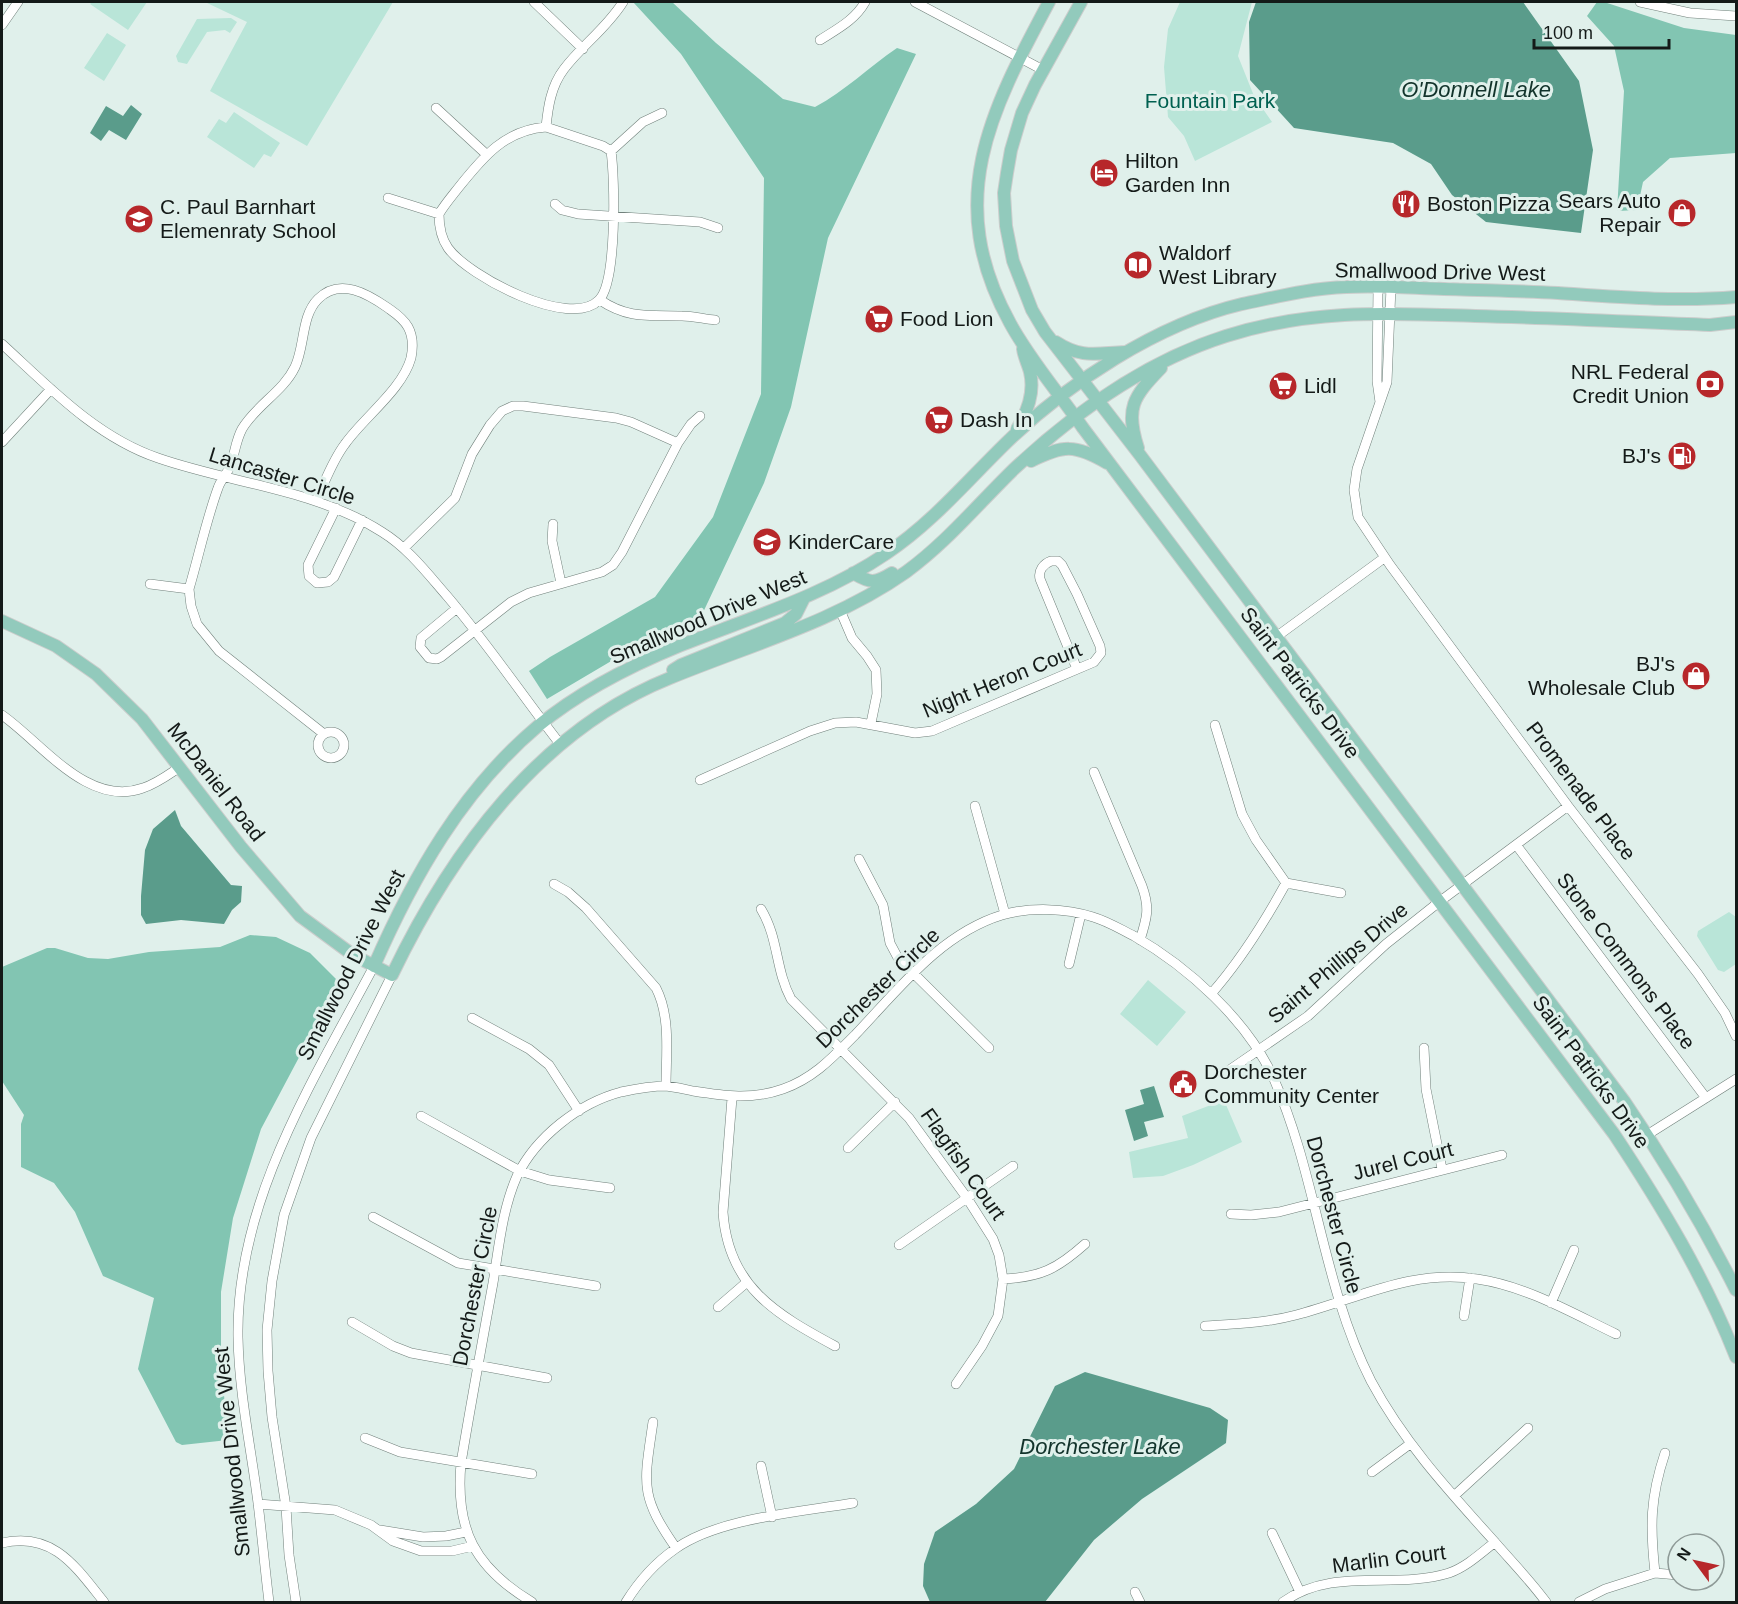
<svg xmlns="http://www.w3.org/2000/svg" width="1738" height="1604" viewBox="0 0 1738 1604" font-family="Arial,sans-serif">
  <rect width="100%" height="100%" fill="#e0f0eb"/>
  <!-- green -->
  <path fill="#b9e5d8" d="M92,2h55l-19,28 -38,-26z
    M205,2h188l-86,144 -97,-55 37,-69z
    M1180,2h72l-14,54 16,40 18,26 -77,39 -11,-25 -16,-19 -4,-50 4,-38z
    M231,18l6,4 -7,11 -5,-3 -18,2 -20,32 -9,-2 -2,-6 21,-37z
    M107,33l19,12 -22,36 -20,-13z
    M234,112l46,31 -9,14 -7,-3 -10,14 -47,-31 12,-18 7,4z
    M1729,912l7,5v47l-12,8 -6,-2 -21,-34 1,-5z
    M1148,980l38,32 -29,34 -37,-32z
    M1224,1100l18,42 -49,23 -30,11 -30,2 -4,-26 59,-14 -6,-22z"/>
  <!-- forest -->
  <path fill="#82c5b2" d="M633,2h39l44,41 67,56 32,8c30,-16 54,-40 82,-59l19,6 -88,184 -37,169 -27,76 -65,138 -86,39 -66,39 -18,-28 21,-14 105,-60 58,-80 48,-123 3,-216 -83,-124z
    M1597,2h7l80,26 52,7v118l-66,5 -27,24 -6,28 -20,1 7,-120 -10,-45 -27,-30z
    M250,935l26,2 34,16 29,29 -78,147 -28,89 -12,74v69l7,79 -46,5 -6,-3 -38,-73 16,-71 -51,-22 -28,-64 -21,-29 -33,-16v-43l3,-9 -22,-34v-114l45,-19h8l33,10 20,1 41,-7 71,-5z"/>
  <!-- water -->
  <path fill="#5a9c8b" d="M1256,2h267l56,79 14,69 -12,83 -95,-11 -34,-27 -21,-31 -38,-21 -99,-15 -44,-48 -1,-58z
    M131,105l11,9 -16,26 -17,-10 -8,11 -11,-8 16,-27 17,10z
    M175,810l6,16 50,59 11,1 -1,16 -9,8 -8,14 -43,-4 -35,4 -5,-9v-19l4,-46 8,-21z
    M1154,1086l10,31 -20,5 4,14 -14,5 -9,-31 19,-6 -4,-14z
    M1085,1372l125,36 18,12 -2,23 -84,56 -48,41 -49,62h-115l-7,-16 1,-22 11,-32 41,-28 38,-35 41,-83z"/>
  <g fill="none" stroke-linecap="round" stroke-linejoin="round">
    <!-- minor casing -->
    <g stroke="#71807b" stroke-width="10">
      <path id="minor" d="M534,2l49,47
        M915,2l128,68
        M1640,2l50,11 46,3
        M2,25l16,-23
        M820,40c17,-11 35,-20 45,-38
        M436,108l50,46
        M546,127l57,19 8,5c4,28 6,131 -12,149 -29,30 -131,-24 -151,-52 -7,-10 -9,-21 -9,-34 6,-10 13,-18 20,-27 24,-30 46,-57 87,-60z
        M546,127c2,-20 5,-41 18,-58 18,-24 42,-40 59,-67
        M611,151l32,-29 19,-9
        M388,198l51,16
        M555,204l7,6 16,4 122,8 18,6
        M1378,287l-1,94 3,21
        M1391,287l-4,95 -30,87 -3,21 4,27 32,48 178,241 130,168 27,39 11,23
        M600,300c28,19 49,15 82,16 11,0 22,3 33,4
        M2,344c47,43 94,93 156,114 75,26 157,31 224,74 26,16 45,41 65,64 40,47 75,99 113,148
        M2,442l49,-53
        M678,443l13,-19 9,-8
        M316,501c9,-19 16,-40 29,-57 19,-27 57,-54 66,-86 2,-10 2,-22 -3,-31 -5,-9 -13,-14 -20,-19 -20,-14 -48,-31 -70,-9 -17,17 -13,47 -23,68 -12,25 -39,38 -53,62 -6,11 -7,23 -11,35 -3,9 -10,15 -13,24 -12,33 -19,67 -29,101l2,17 6,18 22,27 105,83
        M336,508l-28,57 1,11 8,7 11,-1 6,-5 28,-57
        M553,524l-1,17 9,42
        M404,548l51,-50 17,-44 18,-29 12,-14 11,-5h10l93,12 15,4 47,21 -56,109 -9,13 -11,7 -73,21 -18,9 -70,55 -4,2 -8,-1 -9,-11 1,-9 36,-30
        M150,584l39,5
        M840,610l12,28 15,18 9,14 1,24 -6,29
        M1276,637l108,-79
        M2,715c40,28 86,93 141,73 13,-4 25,-13 37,-21
        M318 745a13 13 0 1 1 26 0a13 13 0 1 1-26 0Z
        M1094,772l48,114c8,22 5,32 -2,54
        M700,780l110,-49 25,-8 21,-1 59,11 17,-2 162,-69 7,-9 -1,-7 -23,-52 -15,-29 -4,-4h-7c-8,3 -13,10 -11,18l37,90
        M975,806l30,108
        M1517,846l189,252
        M859,859l24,46 7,38 8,15 91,90
        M1286,883l55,10
        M554,884l14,8 18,16 70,80c15,29 10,67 10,98
        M761,909c18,30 14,60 30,90l118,119 58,80 26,41 6,16 4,24 -5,37 -16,30 -26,38
        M1069,964l12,-50
        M1211,994c30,-34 53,-71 75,-111l-30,-43 -14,-26 -27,-89
        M472,1018l57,31 20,16 30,46
        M1424,1048l2,41 16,80
        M1225,1073l83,-57 78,-72 53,-42 129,-96
        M732,1098l-9,114c5,75 53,102 112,134
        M421,1116l99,55 29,9 61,8
        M1647,1135l89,-56
        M848,1148l47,-46
        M1231,1214l20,1 28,-3 223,-57
        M373,1217l85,46 138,23
        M899,1245l114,-79
        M1003,1279c38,-2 54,-10 82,-35
        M1551,1303l23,-53
        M718,1307l29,-25
        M1464,1316l6,-38
        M352,1322l41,24 18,7 136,25
        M1205,1326c30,-2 61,-3 91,-11 62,-16 114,-46 181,-36 49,7 95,34 139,55
        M653,1422c-9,62 -14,73 23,126
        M365,1438l35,14 132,22
        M761,1466l11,51
        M1372,1472l38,-28
        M1454,1496l74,-68
        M258,1504l77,6 36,15 22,16 28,10h31l21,-5
        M380,1530l43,7 23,-1 20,-4
        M1272,1533l28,59
        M2,1543c51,-12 74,24 102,59
        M1655,1573c-5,-47 -5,-75 10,-120
        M1135,1592l5,10
        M269,1602c-4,-33 -7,-66 -11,-99 -7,-55 -19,-110 -20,-166 -2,-136 75,-256 136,-371
        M296,1602l-7,-47 -3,-48 -14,-90 -4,-46 -1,-41 5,-49 12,-66 27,-77 81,-163
        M532,1602c-57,-34 -77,-72 -71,-139 10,-60 21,-120 32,-180 6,-36 9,-73 24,-107 19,-39 62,-73 104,-84 14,-3 31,-6 45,-6 9,1 19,3 27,5 32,5 59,9 90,-2 31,-11 50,-32 72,-54 43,-45 85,-101 147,-120 27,-8 64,-7 91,2 14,4 27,12 41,19 54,31 113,84 139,141 44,98 49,208 98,304 32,60 77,109 122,159 18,21 37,40 53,62
        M626,1602c13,-21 29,-39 49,-53 43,-31 126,-37 178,-46
        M1283,1602c51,-36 111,-12 166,-29 17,-6 31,-19 46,-31
        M1579,1602l26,-13 50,-16 23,2"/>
    </g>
    <!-- major casing -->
    <g stroke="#cbcdcc" stroke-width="14">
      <path id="major" d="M1049,2c-59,110 -106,199 -39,321 20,37 49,70 73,105l531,706c47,71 91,144 122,223
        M1081,2l-46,83 -13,28 -11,37 -4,23 -3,20 2,33 7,35 19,49 13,22 95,123 484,646c42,61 79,124 112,189
        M1056,342c26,17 41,11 69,10
        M1017,429c10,-17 18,-36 13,-57 -2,-8 -6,-15 -7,-23
        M1138,448c-13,-40 -5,-51 23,-80
        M1031,461c33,-16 43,-17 76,2
        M853,573c17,10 21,11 39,0
        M2,621l54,25 40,28 46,45 99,128 59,69 53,39 39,20c59,-123 148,-245 278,-297 80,-33 165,-56 236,-106 41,-30 72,-68 108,-103 60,-56 133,-108 212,-133 85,-27 161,-23 249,-20 78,2 157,6 235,9l26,-3
        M673,670l8,-5 104,-42 11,-9 8,-16
        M374,966c39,-89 88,-176 164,-240 41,-34 92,-60 141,-80 70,-28 145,-50 208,-93 45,-30 80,-72 119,-110 62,-60 151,-119 236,-139 34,-7 69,-16 104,-17 33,-2 65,1 98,2 38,1 76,2 114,4 59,4 119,9 178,4"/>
    </g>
    <!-- minor -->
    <use href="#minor" stroke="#fff" stroke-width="9"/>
    <!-- major -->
    <use href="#major" stroke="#92cabc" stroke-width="12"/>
  </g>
  <!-- icons -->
  <defs>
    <g id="hotel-disc" transform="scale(1.5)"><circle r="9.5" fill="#b7272a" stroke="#e0f0eb"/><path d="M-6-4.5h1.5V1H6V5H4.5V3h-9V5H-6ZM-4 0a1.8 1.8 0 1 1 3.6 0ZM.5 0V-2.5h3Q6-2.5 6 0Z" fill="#fff"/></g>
    <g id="restaurant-disc" transform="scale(1.5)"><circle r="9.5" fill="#b7272a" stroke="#e0f0eb"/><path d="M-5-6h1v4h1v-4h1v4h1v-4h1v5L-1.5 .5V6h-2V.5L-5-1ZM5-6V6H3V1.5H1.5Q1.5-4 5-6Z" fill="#fff"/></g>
    <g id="shop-disc" transform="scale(1.5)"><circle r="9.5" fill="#b7272a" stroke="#e0f0eb"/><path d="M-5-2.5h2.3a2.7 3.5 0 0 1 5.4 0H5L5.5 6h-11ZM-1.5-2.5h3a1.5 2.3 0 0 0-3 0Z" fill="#fff"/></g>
    <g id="school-disc" transform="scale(1.5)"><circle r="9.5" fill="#b7272a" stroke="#e0f0eb"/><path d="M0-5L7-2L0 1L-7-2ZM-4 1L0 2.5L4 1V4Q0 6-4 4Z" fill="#fff"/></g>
    <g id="library-disc" transform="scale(1.5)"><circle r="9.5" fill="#b7272a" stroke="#e0f0eb"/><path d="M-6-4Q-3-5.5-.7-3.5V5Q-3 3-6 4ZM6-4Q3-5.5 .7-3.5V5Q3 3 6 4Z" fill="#fff"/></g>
    <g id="supermarket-disc" transform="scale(1.5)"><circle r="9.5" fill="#b7272a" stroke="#e0f0eb"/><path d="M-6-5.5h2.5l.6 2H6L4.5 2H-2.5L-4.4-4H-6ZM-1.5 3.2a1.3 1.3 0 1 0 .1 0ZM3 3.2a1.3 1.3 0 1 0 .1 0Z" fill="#fff"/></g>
    <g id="bank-disc" transform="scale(1.5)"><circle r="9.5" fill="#b7272a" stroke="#e0f0eb"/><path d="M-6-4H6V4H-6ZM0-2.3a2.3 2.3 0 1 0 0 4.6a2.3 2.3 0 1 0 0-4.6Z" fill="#fff"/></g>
    <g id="fuel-disc" transform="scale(1.5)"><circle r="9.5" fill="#b7272a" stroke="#e0f0eb"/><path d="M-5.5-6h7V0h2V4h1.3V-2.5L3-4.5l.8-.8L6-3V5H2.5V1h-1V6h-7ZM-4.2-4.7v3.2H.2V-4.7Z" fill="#fff"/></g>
    <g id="civic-disc" transform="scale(1.5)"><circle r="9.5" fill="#b7272a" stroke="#e0f0eb"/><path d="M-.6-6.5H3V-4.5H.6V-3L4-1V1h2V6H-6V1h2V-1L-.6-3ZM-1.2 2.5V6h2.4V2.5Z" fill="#fff"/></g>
  </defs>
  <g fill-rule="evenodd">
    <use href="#hotel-disc" x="1104" y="173"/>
    <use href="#restaurant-disc" x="1406" y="204"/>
    <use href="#shop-disc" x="1682" y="213"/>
    <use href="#school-disc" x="139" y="219"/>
    <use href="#library-disc" x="1138" y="265"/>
    <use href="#supermarket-disc" x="879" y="319"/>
    <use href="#bank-disc" x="1710" y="384"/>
    <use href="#supermarket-disc" x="1283" y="386"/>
    <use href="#supermarket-disc" x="939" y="420"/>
    <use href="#fuel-disc" x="1682" y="456"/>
    <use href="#school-disc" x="767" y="542"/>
    <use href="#shop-disc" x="1696" y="676"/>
    <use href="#civic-disc" x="1183" y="1084"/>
  </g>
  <g text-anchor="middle" stroke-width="6" stroke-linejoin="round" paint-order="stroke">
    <!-- park labels -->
    <g font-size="21" fill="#006050" stroke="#e0f0eb">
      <text x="1210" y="108">Fountain Park</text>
    </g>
    <!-- poi labels -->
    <g font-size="21" fill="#141a18" stroke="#e0f0eb" text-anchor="start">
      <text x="1125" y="168">Hilton<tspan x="1125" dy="24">Garden Inn</tspan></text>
      <text x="1661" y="208" text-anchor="end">Sears Auto<tspan x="1661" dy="24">Repair</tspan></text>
      <text x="1427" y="211">Boston Pizza</text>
      <text x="160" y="214">C. Paul Barnhart<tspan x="160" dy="24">Elemenraty School</tspan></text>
      <text x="1159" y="260">Waldorf<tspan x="1159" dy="24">West Library</tspan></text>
      <text x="900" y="326">Food Lion</text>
      <text x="1689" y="379" text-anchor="end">NRL Federal<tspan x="1689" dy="24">Credit Union</tspan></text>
      <text x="1304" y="393">Lidl</text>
      <text x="960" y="427">Dash In</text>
      <text x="1661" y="463" text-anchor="end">BJ's</text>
      <text x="788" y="549">KinderCare</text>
      <text x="1675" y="671" text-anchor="end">BJ's<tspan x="1675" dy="24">Wholesale Club</tspan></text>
      <text x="1204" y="1079">Dorchester<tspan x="1204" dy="24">Community Center</tspan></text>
    </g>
    <!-- street labels -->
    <g font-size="21" fill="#141a18" stroke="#e0f0eb">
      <text transform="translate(1440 272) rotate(1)" y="7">Smallwood Drive West</text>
      <text transform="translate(282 476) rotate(17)" y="7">Lancaster Circle</text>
      <text transform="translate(708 617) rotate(-23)" y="7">Smallwood Drive West</text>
      <text transform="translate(1002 680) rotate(-22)" y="7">Night Heron Court</text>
      <text transform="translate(1300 683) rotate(53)" y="7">Saint Patricks Drive</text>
      <text transform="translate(216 782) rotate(52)" y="7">McDaniel Road</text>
      <text transform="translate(1581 791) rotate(53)" y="7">Promenade Place</text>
      <text transform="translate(1626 961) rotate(53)" y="7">Stone Commons Place</text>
      <text transform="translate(1338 963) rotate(-40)" y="7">Saint Phillips Drive</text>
      <text transform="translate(351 965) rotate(-63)" y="7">Smallwood Drive West</text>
      <text transform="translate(878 988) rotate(-44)" y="7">Dorchester Circle</text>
      <text transform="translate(1591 1072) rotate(54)" y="7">Saint Patricks Drive</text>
      <text transform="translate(1403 1161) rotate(-14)" y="7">Jurel Court</text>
      <text transform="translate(963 1164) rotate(55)" y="7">Flagfish Court</text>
      <text transform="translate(1334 1215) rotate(75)" y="7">Dorchester Circle</text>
      <text transform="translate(475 1286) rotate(-79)" y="7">Dorchester Circle</text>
      <text transform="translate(232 1452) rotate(-96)" y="7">Smallwood Drive West</text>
      <text transform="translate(1389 1559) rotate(-7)" y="7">Marlin Court</text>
    </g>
    <!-- water labels -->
    <g font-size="22" font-style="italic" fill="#12332b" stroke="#e0f0eb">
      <text x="1476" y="97">O'Donnell Lake</text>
      <text x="1100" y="1454">Dorchester Lake</text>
    </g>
  </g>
  <!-- border -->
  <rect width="1738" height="1604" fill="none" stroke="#141a18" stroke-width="6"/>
  <!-- north arrow -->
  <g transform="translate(1696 1562) rotate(303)"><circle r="28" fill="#e0f0eb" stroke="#8e9a97" stroke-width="1.5"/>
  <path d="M0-4.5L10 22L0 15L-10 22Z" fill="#b7272a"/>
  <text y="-9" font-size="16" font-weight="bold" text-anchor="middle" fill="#141a18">N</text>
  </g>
  <!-- scale -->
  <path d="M1534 39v9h135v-9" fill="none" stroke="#141a18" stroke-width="3"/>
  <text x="1543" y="39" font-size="18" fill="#141a18" stroke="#e0f0eb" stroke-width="4.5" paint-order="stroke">100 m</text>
</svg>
